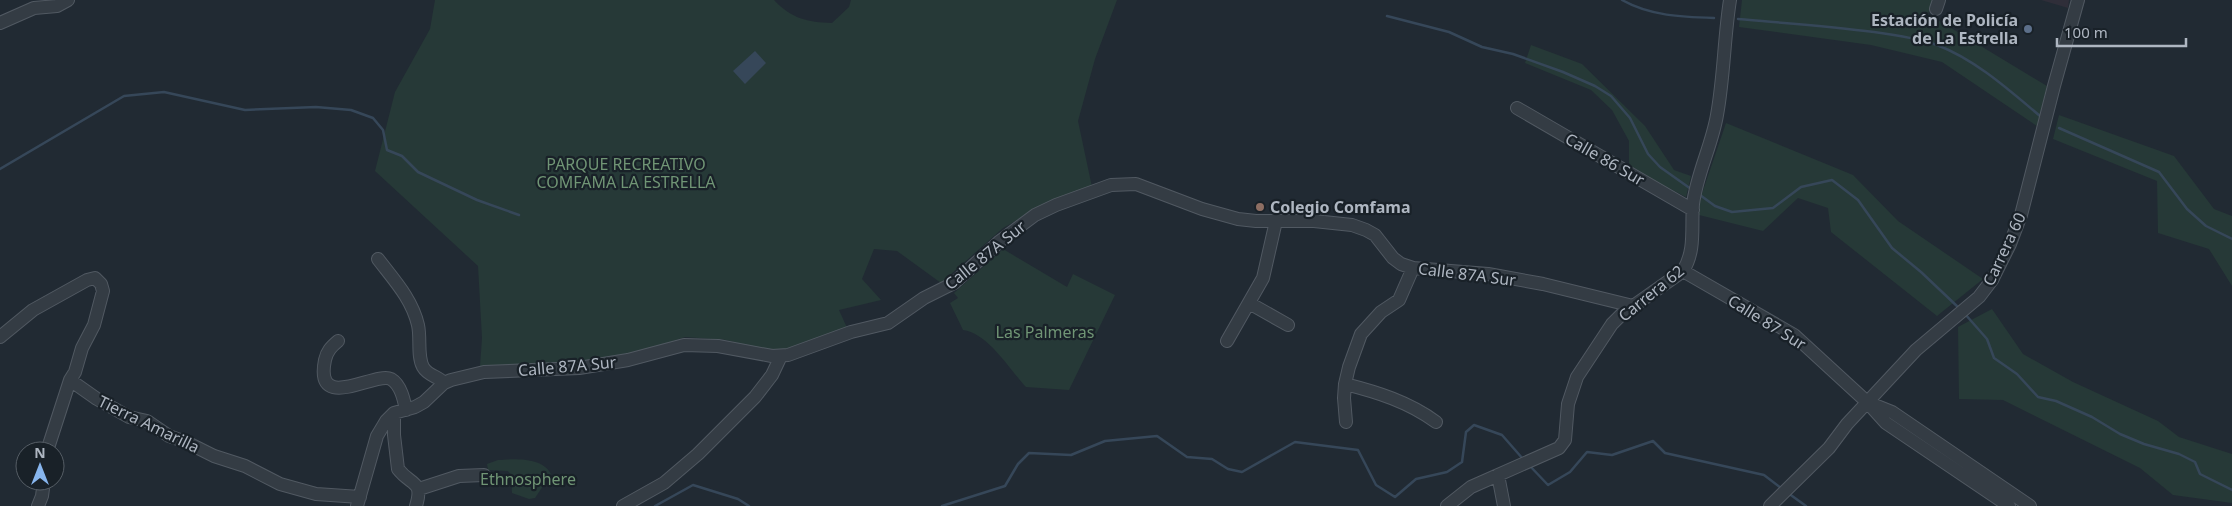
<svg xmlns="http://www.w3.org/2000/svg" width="2232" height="506" viewBox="0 0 2232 506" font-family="'Noto Sans',sans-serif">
  <rect width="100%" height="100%" fill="#212a33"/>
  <!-- medical -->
  <path fill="#2f2e39" d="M2041,0h28l-1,8z"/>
  <!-- green -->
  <path fill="#263937" d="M435,0h339c18,19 33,22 58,23l17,-16 2,-7h266l-22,59 -17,62 14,66 -49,19 -40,22 -62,55 -44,-32 -23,-2 -12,30 19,21 -42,10 9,20 -74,23 -48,-13 -41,-3 -54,18 -96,11h-55l2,-28 -4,-72 -103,-95 20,-79 35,-63z
    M1742,0h191l-5,14 119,72 -10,40 -95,-64 -71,-17 -132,-18z
    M1531,45l51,19 63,62 29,44 17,6 -5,21 -57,-29v-27l-17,-31 -21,-20 -66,-27z
    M2059,115l115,41 40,53 18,7v70l-23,-37 -51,-16 -1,-52 -104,-42z
    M1726,123l127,52 45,46 85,58 -46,37 -106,-84 -3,-24 -30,-10 -35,33 -68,-17z
    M1003,249l64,38 6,-13 42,21 -46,95 -43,-3c-16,-17 -38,-54 -63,-57l-13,-27 8,-5 -4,-5z
    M1992,309l31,45 50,28 85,39 21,16 53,17v49l-59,-8 -33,-27 -137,-68 -44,-1 -1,-72z
    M498,460c16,-1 44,-3 53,14l-16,24 -6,1 -17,-6 -1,-18 -3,-4 -20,-1 -1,-6z"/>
  <!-- water -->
  <path fill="#364759" d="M755,51l11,12 -21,21 -12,-13z"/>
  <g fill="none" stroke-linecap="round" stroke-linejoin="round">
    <!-- stream -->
    <path stroke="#364759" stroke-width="2.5" d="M1622,0c28,16 60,17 92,18
      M1387,16l62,16 33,15 31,7 50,18 32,14 16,10 19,22 18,36 12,13 31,22
      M1738,19c45,4 91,7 136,13 22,3 43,6 63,13 39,15 72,45 103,71
      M2059,128l100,44 28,37 19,17 26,13
      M0,169l124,-73 40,-4 81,18 71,-3 35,3 22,8 10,12 4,20 15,6 16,16 59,28 42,15
      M1700,195l15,11 17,6 41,-4 28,-21 31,-7 26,20 34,48 29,24 38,36
      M1965,314l22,25 7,19 23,16 21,23 18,4 36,16 28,17 24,10 35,10 16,8 5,12 32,16
      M1529,465l19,20 22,-13 17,-20 25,3 41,-14 12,12 99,22 17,13
      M1788,493l18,13
      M655,506l38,-21 45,14 11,7
      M942,506l63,-20 13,-22 11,-11 42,2 34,-14 52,-5 30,21 25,2 16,10 14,3 53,-30 63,8 18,35 19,12 21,-18 31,-7 15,-10 4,-30 8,-7 28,10 21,24"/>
    <!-- minor casing -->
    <g stroke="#515962" stroke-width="14">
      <path id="minor" d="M1936,9l3,-9
        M0,23l34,-15 23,-2 11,-6
        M1517,108l176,102
        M378,259c16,21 34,40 40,66 3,13 -1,31 5,42 5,9 15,9 21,16
        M1683,271l111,64 73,67 19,21 123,83
        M1249,303l39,22
        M0,337l33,-27 54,-30 8,-2 6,6 2,7 -9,34 -12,23 -7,24 -5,8 -23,71
        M338,341c-7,6 -11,10 -13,19 -11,54 50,11 66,19 10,6 13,21 15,31
        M1227,341l36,-63 13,-57
        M70,380l27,19 32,18 18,4 22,15 17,6 28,14 31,10 35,18 36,10 44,3
        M1345,384c32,8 64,18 91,38
        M1872,404l20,8 138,94
        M394,413v22l4,34c13,17 26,11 18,37
        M1346,422l-2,-24 1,-14 4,-17 12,-33 20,-22 18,-12 14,-32
        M1498,475l6,31
        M419,489l40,-13 25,-1
        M38,506l4,-10 2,-15
        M357,506l20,-70 9,-15 8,-8 21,-6 9,-5 20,-19 7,-3 33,-8 95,-4 49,-8 56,-15 34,1 54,10 16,-1 63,-23 37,-9 36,-25 30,-15 46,-42 35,-26 21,-10 55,-20 25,-1 66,25 36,10 18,2h58l38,4 14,5 9,5 18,23 8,6 12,4 75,6 55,10 90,22
        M623,506l41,-23 34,-29 57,-57 17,-22 9,-19
        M1447,506l24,-19 88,-39 6,-8 3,-36 9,-27 35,-53 10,-10 61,-43c13,-21 8,-43 10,-67 4,-31 19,-59 24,-89 7,-38 7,-77 13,-115
        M1770,506l59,-58 18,-24 69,-74 63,-53 13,-17 18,-36 11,-29 33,-129 24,-86"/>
    </g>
    <!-- minor -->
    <use href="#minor" stroke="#343c44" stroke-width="12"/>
  </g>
  <!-- markers -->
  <circle fill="#5c6f8a" stroke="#192128" stroke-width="2" cx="2028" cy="29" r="5"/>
  <circle fill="#8d6e63" stroke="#192128" stroke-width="2" cx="1260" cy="207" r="5"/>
  <g text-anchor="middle" stroke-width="4.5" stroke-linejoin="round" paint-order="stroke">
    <!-- poi labels -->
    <g font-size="16" font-weight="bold" fill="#aeb6c1" stroke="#192128" text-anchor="end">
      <text x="2018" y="26">Estación de Policía<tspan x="2018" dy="18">de La Estrella</tspan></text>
      <text x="1270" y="213" text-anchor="start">Colegio Comfama</text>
    </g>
    <!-- street labels -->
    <g font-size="16" fill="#aeb6c1" stroke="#192128">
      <text transform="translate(1605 159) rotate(30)" y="6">Calle 86 Sur</text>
      <text transform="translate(2004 249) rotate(-65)" y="6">Carrera 60</text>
      <text transform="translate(985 255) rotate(-39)" y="6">Calle 87A Sur</text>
      <text transform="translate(1467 274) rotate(7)" y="6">Calle 87A Sur</text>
      <text transform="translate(1651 293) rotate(-39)" y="6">Carrera 62</text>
      <text transform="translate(1767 322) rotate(32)" y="6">Calle 87 Sur</text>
      <text transform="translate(567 366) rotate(-5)" y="6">Calle 87A Sur</text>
      <text transform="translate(149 424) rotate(26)" y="6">Tierra Amarilla</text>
    </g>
    <!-- park labels -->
    <g font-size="16" fill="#709575" stroke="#192128">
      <text x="626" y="170">PARQUE RECREATIVO<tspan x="626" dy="18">COMFAMA LA ESTRELLA</tspan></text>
      <text x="1045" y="338">Las Palmeras</text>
      <text x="528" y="485">Ethnosphere</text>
    </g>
  </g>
  <!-- north arrow -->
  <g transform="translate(40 466)"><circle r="24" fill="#192128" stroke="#555d65"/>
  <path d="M0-4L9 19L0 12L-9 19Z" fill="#87b5ed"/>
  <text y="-8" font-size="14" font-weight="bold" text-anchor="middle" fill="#aeb6c1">N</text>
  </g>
  <!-- scale -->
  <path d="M2057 38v8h129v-8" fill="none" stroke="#aeb6c1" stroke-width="2.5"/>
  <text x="2064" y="38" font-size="15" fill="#aeb6c1" stroke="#192128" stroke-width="4" paint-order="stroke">100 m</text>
</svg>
